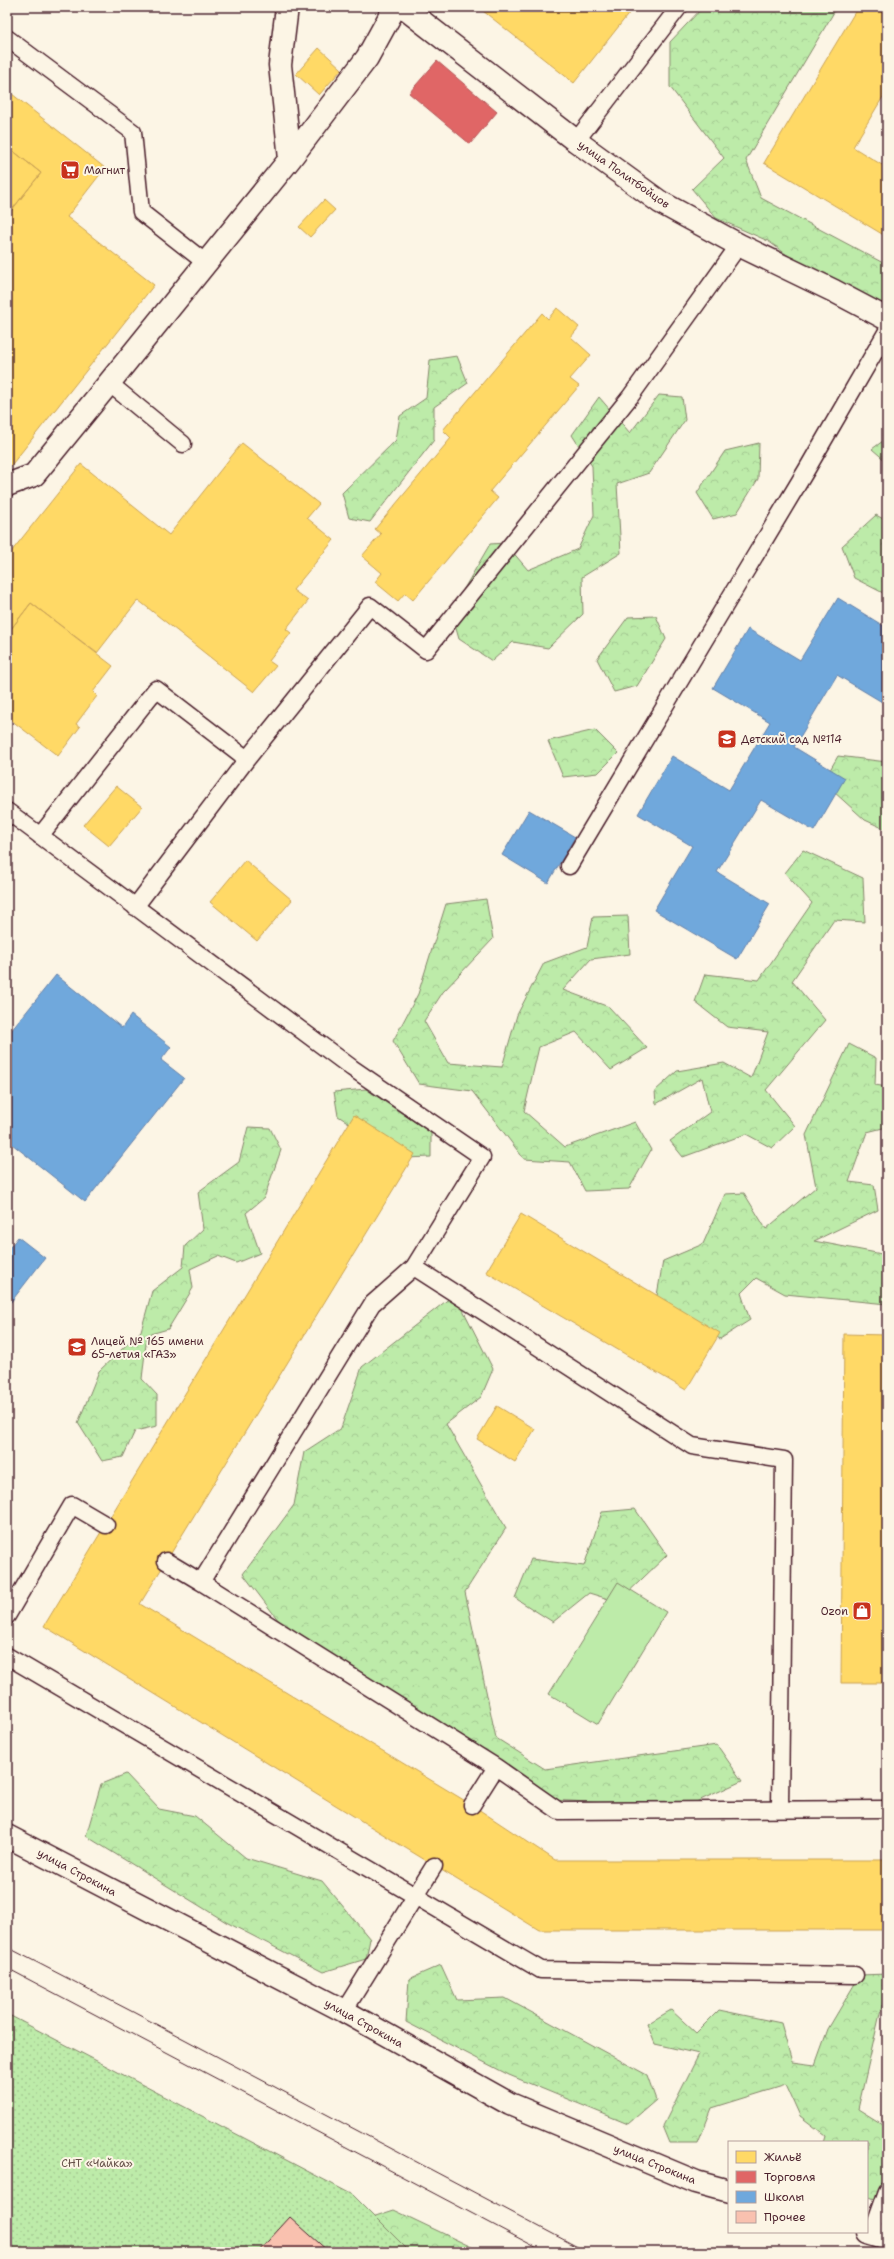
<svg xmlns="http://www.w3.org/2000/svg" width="894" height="2259" viewBox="0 0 894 2259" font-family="'Shantell Sans',sans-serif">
  <defs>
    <pattern id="forest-crowns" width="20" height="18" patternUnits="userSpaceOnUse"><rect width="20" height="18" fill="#bdeba9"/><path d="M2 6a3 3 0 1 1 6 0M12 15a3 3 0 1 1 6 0" fill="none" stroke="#a4c992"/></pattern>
    <pattern id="garden-dots" width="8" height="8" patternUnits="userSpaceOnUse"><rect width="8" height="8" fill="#bdeba9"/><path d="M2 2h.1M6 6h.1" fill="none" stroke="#a4c992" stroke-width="1.8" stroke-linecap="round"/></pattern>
  </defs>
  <rect width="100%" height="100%" fill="#fcf5e5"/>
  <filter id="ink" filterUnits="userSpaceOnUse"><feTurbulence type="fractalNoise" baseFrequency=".025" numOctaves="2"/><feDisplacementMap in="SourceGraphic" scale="8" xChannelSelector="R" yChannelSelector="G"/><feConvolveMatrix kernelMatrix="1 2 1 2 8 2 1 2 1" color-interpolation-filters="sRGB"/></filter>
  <g filter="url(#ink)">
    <!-- forest -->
    <path fill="url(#forest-crowns)" stroke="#84856a" d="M703,7h134l-91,153 15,38 126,67v63l-119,-87 -52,-23 -24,-29 32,-31 -54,-71v-45z
      M457,356l11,27 -34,24v33l-64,82 -21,-4 -7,-25 54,-53 4,-24 26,-18 4,-38z
      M659,395l23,2 3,23 -36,53 -32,11 4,69 -39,24 1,37 -35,34 -35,-6 -21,19 -33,-22 -8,-28 39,-67 15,-1 23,27 50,-21 16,-34 -2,-49 -20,-31 27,-38 31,36z
      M887,438v24l-15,-13z
      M759,443l-1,36 -21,34 -24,6 -16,-26 28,-42z
      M876,515l11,6v74l-33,-17 -12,-32z
      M656,616l10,23 -29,47 -23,6 -17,-33 31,-42z
      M595,730l23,23 -20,20 -35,4 -15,-36z
      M838,756l49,6v68l-22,-10 -42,-38z
      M803,850l60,28 2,44 -31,-2 -42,61 33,39 -59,70 29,36 -23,22 -26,-14 -63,23 -13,-16 40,-29 -8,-34 -46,26 -1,-13 22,-20 47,-8 27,15 17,-46 -41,-5 -32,-25 10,-28 54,6 53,-77 -27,-30z
      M486,899l7,40 -50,53 -19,29 24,42 54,4 15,-52 27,-52 43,-16 6,-30 35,-1 2,38 -39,5 -28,31 46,17 38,41 -36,22 -35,-38 -37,15 -15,64 41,36 70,-25 16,28 -22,39 -44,2 -15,-29 -46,-3 -52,-68 -53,-7 -26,-43 25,-47 28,-90z
      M849,1044l27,14 -1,27 12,2v40l-20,5 -18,50 25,3 4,25 -64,31 73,14v49l-102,-10 -29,-16 -15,15 9,27 -30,19 -64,-38 7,-40 40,-17 22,-50 19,-1 22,36 50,-42 -10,-52z
      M366,1089l65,44v24l-26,1 -67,-42 -4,-24z
      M248,1127l22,1 11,22 -17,48 -18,15 14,40 -24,10 -18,-7 -28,13 3,19 -25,41 -21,6 -5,44 15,16v31l-22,5 -12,26 -21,4 -24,-38 21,-52 42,-40 11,-40 31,-24 2,-21 18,-17 -5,-37 41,-30z
      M455,1294l38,75 -12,28 -35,27 60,104 -41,64 31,146 49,31 172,-24 25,36 -57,26 -135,-7 -255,-158 -52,-68 51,-69 10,-53 37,-24 21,-61z
      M635,1509l32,46 -49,47 -29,-9 -36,29 -38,-24 16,-39 53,7 18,-54z
      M126,1774l33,35 36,7 51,42 76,23 48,58 -4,20 -43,13 -97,-50 -140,-86 15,-52z
      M441,1965l16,35 48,-2 142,77 9,25 -28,24 -119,-49 -103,-53 3,-43z
      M887,1974v30l-5,1 -24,104 29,18v65l-10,8 -10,-4v-54h-44l2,-7 -25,-19 -14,-31 -74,23 -14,35h-28l-7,-17 36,-72 -44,-10 -8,-20 24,-14 25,23 23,-23 62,13 11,39 23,3 13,-36 32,-54z
      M394,2210l88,42h-102l-26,-29z"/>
    <!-- park -->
    <path fill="#bdeba9" stroke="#84856a" d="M618,1582l48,30 -68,112 -49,-30z"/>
    <!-- garden -->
    <path fill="url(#garden-dots)" stroke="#84856a" d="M7,2014l346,181 57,57h-403z"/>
    <!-- homes -->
    <path fill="#ffd966" stroke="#c9a154" d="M478,7h156l-60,76z
      M858,7h29v83l-34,57 29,18 5,-7v79l-123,-74z
      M319,48l23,21 -23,26 -23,-21z
      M7,90l98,78 -38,49 87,68 -145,183 -2,-1v-251l34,-43 -34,-27z
      M7,146l34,27 -34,43z
      M324,200l11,10 -25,27 -11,-10z
      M557,308l22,19 -8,10 20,18 -21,24 9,7 -89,105 8,7 -85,102 -8,-7 -7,8 -23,-19 7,-9 -20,-17 19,-22 -6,-5 76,-91 -8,-8 99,-117 6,6z
      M242,443l77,61 -12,14 27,22 -41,50 15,11 -22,28 5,4 -22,28 7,5 -22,26 -116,-92 -41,53 -66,-50 -20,26 -4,-4v-68l74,-93 88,71z
      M31,603l82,63 -20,26 4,4 -21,28 4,3 -22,29 -51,-39v-92l4,4z
      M116,786l26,21 -33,39 -26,-21z
      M245,860l47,40 -35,41 -47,-39z
      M354,1115l61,39 -275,450 332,201 83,55h332v70h-348l-495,-304z
      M521,1214l199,119 -34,57 -200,-118z
      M844,1334l43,1v348h-46z
      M497,1406l38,23 -20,33 -38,-23z"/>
    <!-- shops -->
    <path fill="#e06666" stroke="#b35154" d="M437,61l60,51 -27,32 -61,-51z"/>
    <!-- schools -->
    <path fill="#6fa8dc" stroke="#647fa7" d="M838,598l49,30v77l-50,-30 -43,72 51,31 -31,53 -53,-31 -44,72 53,32 -33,55 -83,-49 38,-64 -54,-32 34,-58 57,34 41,-68 -57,-34 35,-59 52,31z
      M529,810l46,27 -27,46 -46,-28z
      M56,975l66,53 9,-13 40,32 -10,13 23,18 -99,124 -78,-62v-104z
      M18,1237l27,21 -38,49v-56z"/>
    <!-- building -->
    <path fill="#f9c1af" stroke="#4a1f2b" d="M290,2217l39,35h-71z"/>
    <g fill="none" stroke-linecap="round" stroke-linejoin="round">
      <!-- service casing -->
      <g stroke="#4a1f2b" stroke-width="19">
        <path id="service" d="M7,38l126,94 8,80 65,51
          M576,141l103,-134
          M109,383l74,61
          M7,811l345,257 130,89 -68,110 -42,37 -171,278 295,185 63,44 328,-2
          M40,836l116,-147 91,70
          M569,866l238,-397 80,-138
          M135,907l112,-148 123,-153 56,44 204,-253 109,-152
          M414,1267l278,179 92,14 -4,349
          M166,1561l35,21
          M7,1616l65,-111 34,20
          M7,1656l534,314 314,5
          M472,1805l24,-38
          M344,2011l90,-145
          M872,2233l15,-42"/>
      </g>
      <!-- minor casing -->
      <g stroke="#4a1f2b" stroke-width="25">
        <path id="minor" d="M287,7l-7,58 10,94
          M403,7l173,134 84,61 79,43 95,46 53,28
          M7,485l27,-10 75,-92 181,-224 77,-101 28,-51"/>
      </g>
      <!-- tertiary casing -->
      <g stroke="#4a1f2b" stroke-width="25">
        <path id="tertiary" d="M7,1836l337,175 166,93 186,78 33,9
          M867,2232l20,6"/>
      </g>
      <!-- service -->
      <use href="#service" stroke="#fcf5e5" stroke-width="16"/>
      <!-- minor -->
      <use href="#minor" stroke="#fcf5e5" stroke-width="22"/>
      <!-- tertiary -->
      <use href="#tertiary" stroke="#fcf5e5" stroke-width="22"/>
      <!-- tram -->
      <path stroke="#4a1f2b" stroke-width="1" d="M7,1947l126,65 454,240
        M7,1968l538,284"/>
    </g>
  </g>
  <!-- icons -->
  <defs>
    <g id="supermarket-square" transform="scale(1)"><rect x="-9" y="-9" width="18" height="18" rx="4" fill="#c8321e" stroke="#fcf5e5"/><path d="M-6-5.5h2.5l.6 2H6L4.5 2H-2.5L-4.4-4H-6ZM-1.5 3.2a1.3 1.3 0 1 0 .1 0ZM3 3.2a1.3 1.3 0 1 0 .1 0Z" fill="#fff"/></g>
    <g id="school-square" transform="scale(1)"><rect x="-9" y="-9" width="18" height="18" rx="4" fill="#c8321e" stroke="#fcf5e5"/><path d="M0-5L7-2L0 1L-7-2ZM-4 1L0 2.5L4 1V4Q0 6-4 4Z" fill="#fff"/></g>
    <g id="shop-square" transform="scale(1)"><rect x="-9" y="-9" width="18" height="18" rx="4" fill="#c8321e" stroke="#fcf5e5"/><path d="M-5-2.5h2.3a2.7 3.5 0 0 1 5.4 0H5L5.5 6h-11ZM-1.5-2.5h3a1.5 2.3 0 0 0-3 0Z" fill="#fff"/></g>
  </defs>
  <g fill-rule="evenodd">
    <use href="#supermarket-square" x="70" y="170"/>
    <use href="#school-square" x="727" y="739"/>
    <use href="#school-square" x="77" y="1347"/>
    <use href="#shop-square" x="862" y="1611"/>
  </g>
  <g text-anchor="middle" stroke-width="4" stroke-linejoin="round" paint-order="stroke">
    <!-- poi labels -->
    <g font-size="11" fill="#4a1f2b" stroke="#fcf5e5" text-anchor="start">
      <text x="84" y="174">Магнит</text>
      <text x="741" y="743">Детский сад №114</text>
      <text x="91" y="1345">Лицей № 165 имени<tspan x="91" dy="13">65-летия «ГАЗ»</tspan></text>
      <text x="848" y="1615" text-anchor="end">Ozon</text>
    </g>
    <!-- street labels -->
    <g font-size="11" fill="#4a1f2b" stroke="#fcf5e5">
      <text transform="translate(624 174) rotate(35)" y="4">улица Политбойцов</text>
      <text transform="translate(77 1872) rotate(28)" y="4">улица Строкина</text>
      <text transform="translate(364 2023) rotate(29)" y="4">улица Строкина</text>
      <text transform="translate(655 2164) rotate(22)" y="4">улица Строкина</text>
    </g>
    <!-- park labels -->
    <g font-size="11" fill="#67524a" stroke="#fcf5e5">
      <text x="97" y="2167">СНТ «Чайка»</text>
    </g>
  </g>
  <!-- margin -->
  <rect width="894" height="2259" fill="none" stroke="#fcf5e5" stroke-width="24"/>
  <rect x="12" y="12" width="870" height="2235" fill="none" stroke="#4a1f2b" stroke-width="1.5" filter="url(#ink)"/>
  <!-- legend -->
  <rect x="728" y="2141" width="140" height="92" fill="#fcf5e5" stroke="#b59f9b"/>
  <rect x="736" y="2151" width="20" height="12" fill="#ffd966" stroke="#b59f9b"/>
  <text x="764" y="2161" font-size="12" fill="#4a1f2b">Жильё</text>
  <rect x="736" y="2171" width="20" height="12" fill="#e06666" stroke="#b59f9b"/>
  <text x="764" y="2181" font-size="12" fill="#4a1f2b">Торговля</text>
  <rect x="736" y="2191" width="20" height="12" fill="#6fa8dc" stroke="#b59f9b"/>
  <text x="764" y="2201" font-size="12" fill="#4a1f2b">Школы</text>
  <rect x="736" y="2211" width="20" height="12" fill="#f9c1af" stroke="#b59f9b"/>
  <text x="764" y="2221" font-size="12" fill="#4a1f2b">Прочее</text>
</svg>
